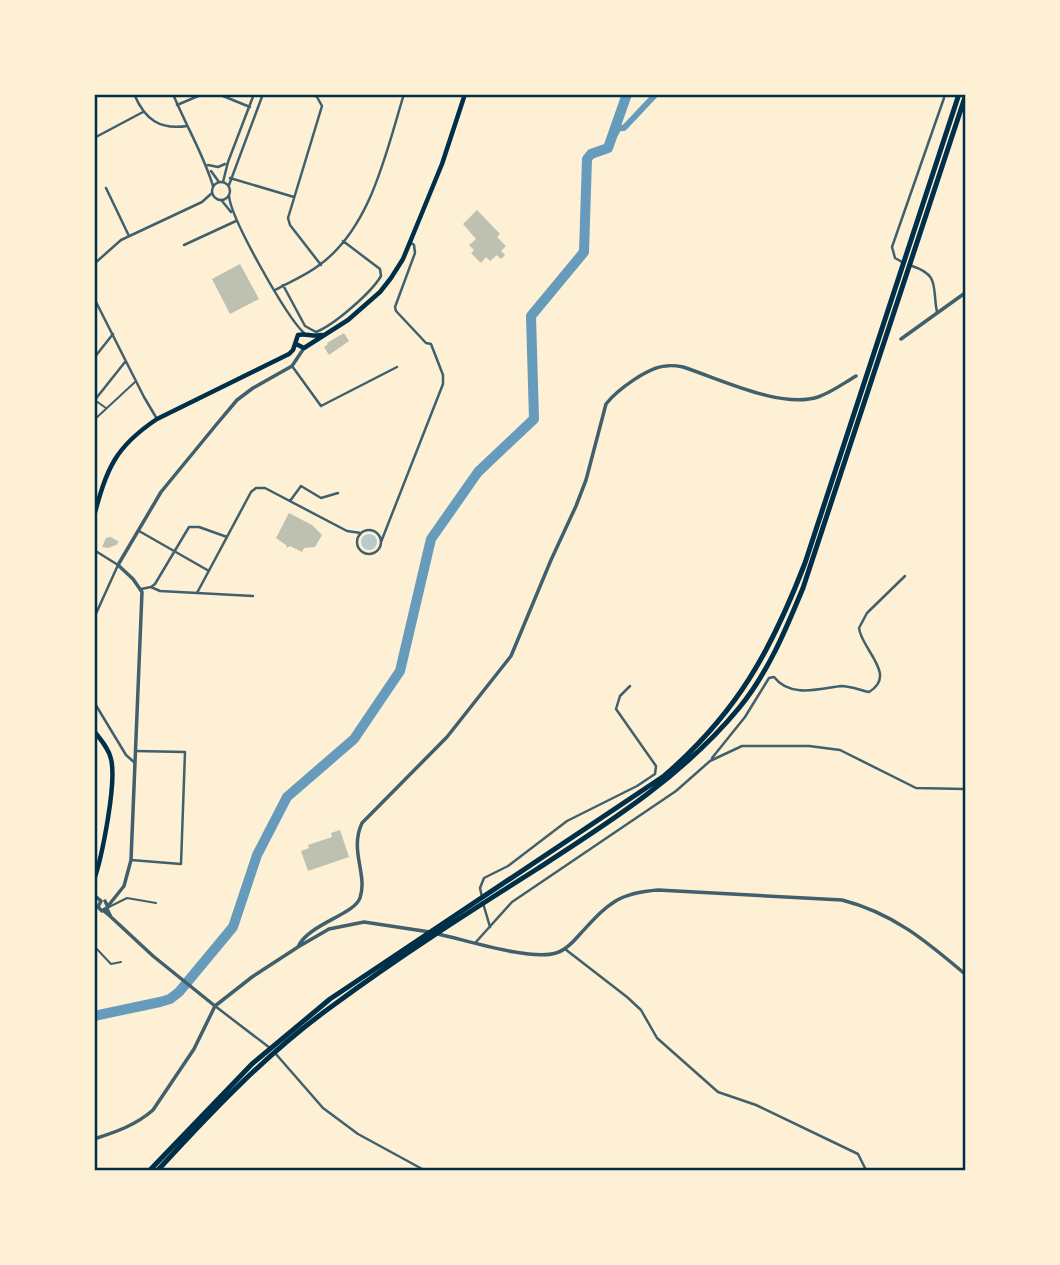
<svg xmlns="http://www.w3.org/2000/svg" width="1060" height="1265" viewBox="0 0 1060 1265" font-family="'IBM Plex Serif',serif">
  <rect width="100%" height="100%" fill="#fdf0d5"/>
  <!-- green -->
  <path fill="#b9caca" d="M361 542a8 8 0 1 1 16 0a8 8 0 1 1-16 0Z"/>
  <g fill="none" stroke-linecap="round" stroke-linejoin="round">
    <!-- canal -->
    <path stroke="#669bbc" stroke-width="6" d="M611,141l8,-13h5l32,-34"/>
    <!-- river -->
    <path stroke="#669bbc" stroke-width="10" d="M94,1016l66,-14 10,-3 9,-7 54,-65 24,-72 30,-58 67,-58 46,-68 31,-132 47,-67 56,-53 -3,-103 53,-64 3,-93 4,-5 17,-6 19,-54"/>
  </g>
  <!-- building -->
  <path fill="#bec0b2" d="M477,210l23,24 -3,3 9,9 -5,5 4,4 -4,4 -4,-4 -7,6 -4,-4 -5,6 -10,-10 3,-3 -5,-5 7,-6 -13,-15z
    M240,264l19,35 -29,15 -18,-35z
    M344,333l5,8 -20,14 -5,-8 4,-3 -1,-1z
    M289,513l23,12 10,10 -7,12 -11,1 -2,4 -12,-6 -3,2 -1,-3 -10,-7z
    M111,537l8,5 -3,3 -8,3 -6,-1 4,-9z
    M340,830l9,27 -41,14 -7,-20 8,-3 -1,-3 24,-8 -1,-4z"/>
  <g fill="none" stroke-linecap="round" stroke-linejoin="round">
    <!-- service -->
    <path stroke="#3f606c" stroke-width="2" d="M96,401l10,7
      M94,420l41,-38
      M109,907l18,-9 29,5
      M94,946l17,18 10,-2"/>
    <!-- minor -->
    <path stroke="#3f606c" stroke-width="2.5" d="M134,94c11,26 26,36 53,32
      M173,94c13,32 30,59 40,92
      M218,94l32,13
      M311,94l6,3 5,9 -34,112 2,7 31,40
      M177,105l26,-11
      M94,138l49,-26
      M94,153v13
      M208,165l10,2 7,-3
      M211,171l8,11
      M230,178l64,19
      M212 191a9 9 0 1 1 18 0a9 9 0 1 1-18 0Z
      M223,182l5,-20 26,-68
      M229,185l34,-91
      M106,188l23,48
      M229,196c2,23 57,120 75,137
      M222,201l9,11
      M184,245l52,-24
      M902,262l-7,-4 -3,-11 52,-149
      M94,264l27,-24 81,-38 10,-9
      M912,266c28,9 20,21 25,46
      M283,285l22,41 11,6c18,-7 55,-39 65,-56l-1,-7 -37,-28
      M275,290c14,-8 30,-14 43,-24 53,-37 68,-114 86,-172
      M94,298l50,99 13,22
      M94,358l19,-24
      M292,366l29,40 76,-39
      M94,401l31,-39
      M290,501l11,-15 20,12 17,-5
      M357 542a12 12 0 1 1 24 0a12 12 0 1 1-24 0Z
      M139,531l70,40
      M381,542l62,-158v-9l-12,-31 -5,-1 -30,-32 -1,-4 20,-54 -1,-8 -4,-3
      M94,550l24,15 -24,53
      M151,587l4,-3 34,-57h10l28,10
      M141,589l10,-2 9,4 93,5
      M197,593l54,-101 5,-4h9l82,43 14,2
      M94,702l32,53 9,8
      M712,758l33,-41 24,-39 5,-1c16,21 45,12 67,9 9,0 19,4 28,6 29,-17 -8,-43 -10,-64l8,-15 38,-37
      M131,860l50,4 4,-112 -49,-1
      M482,897l-2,-9 4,-10 24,-12 59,-45 70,-35 18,-12 1,-8 -40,-57 4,-13 10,-10
      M483,903l7,24
      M476,942l36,-40 164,-111 34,-30 32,-15h67l31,4 76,38 49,1
      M565,949l62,48 14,13 16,28 61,54 38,13 102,49 8,16
      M215,1006l55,42
      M275,1053l48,55 35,26 66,36"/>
    <!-- tertiary -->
    <path stroke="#3f606c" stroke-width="3.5" d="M901,339l64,-46
      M94,895l7,6
      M101,901l-3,6 4,4 6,-4 -3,-6
      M108,906l16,-20 7,-26 11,-268 -9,-13 -15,-14 43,-73 55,-67 21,-25 16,-12 39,-22 12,-18
      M104,911l7,6 -4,-8
      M111,917l42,39 62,50
      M438,934c28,6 92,27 118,19 10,-3 18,-12 25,-20 27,-29 36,-40 77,-43l184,10c51,13 84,41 123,74
      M298,947c10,-23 56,-32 62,-49 8,-24 -11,-47 2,-75l85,-86 64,-81 40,-96 25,-54 10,-26 20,-76c11,-14 42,-37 60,-38 6,-1 12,0 17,1 37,12 98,42 135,30 14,-5 26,-14 38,-21
      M94,1139c22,-7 42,-14 59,-29l41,-61 21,-43 37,-29 46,-30 31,-18 35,-7 66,10"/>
    <!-- secondary -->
    <path stroke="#003049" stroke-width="4.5" d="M296,344l8,4 44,-28 32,-28 11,-14 12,-19 14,-34 25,-61 23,-70
      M94,516c13,-48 21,-69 63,-97l132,-65 4,-4 5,-15c7,-2 15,2 24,0
      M94,731c7,9 15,18 17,28 6,23 -9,98 -17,121"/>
    <!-- trunk -->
    <path stroke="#003049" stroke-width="5" d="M150,1170l102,-106 78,-65 334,-223c73,-63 107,-125 141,-213l154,-469
      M158,1170c55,-60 111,-119 177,-166 65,-48 134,-92 202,-135 73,-47 146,-93 202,-161 29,-35 47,-79 64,-120l162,-491"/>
  </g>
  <!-- border -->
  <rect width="1060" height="1265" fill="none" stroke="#fdf0d5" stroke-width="192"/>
  <rect x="96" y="96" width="868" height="1073" fill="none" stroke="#003049" stroke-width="2.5"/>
</svg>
